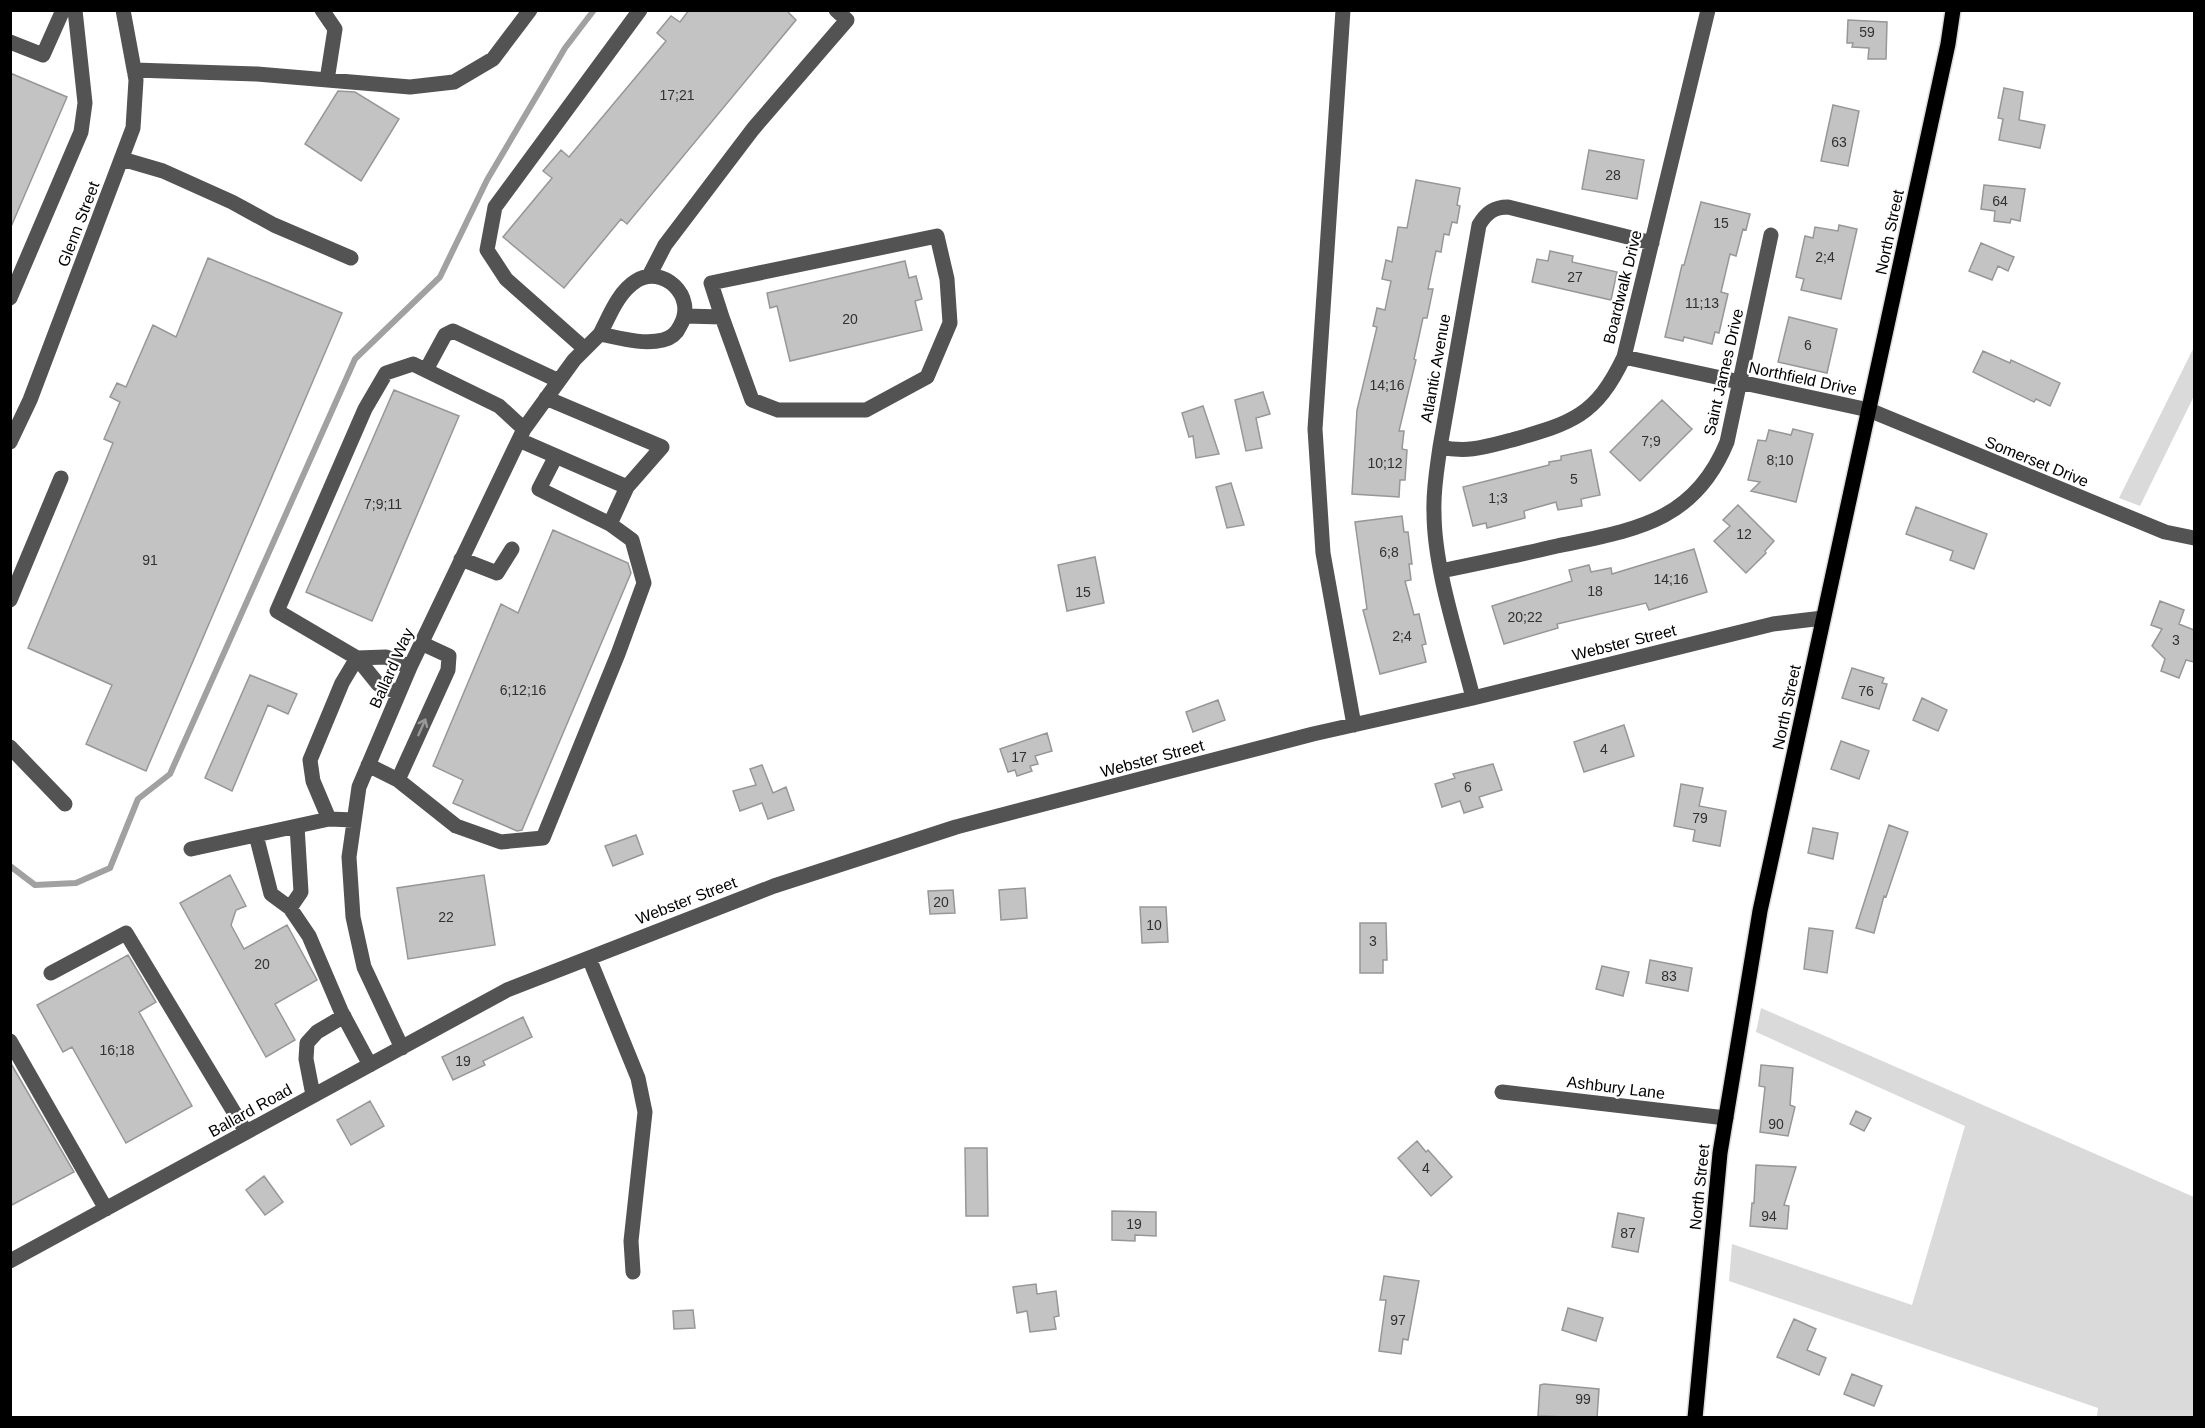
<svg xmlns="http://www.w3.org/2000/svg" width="2205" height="1428" viewBox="0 0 2205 1428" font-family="Helvetica,sans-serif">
  <rect width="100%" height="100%" fill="#fff"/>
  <!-- green -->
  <path fill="#dadada" d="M2194,347v49l-54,110 -21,-8z
    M1761,1008l433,189v220h-97l1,-9 -369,-127 3,-37 180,61 53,-179 -209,-94z"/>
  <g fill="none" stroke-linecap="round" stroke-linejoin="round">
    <!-- stream -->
    <path stroke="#a1a1a1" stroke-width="6" d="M10,866l25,19 41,-2 34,-15 28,-69 32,-25 185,-415 85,-82 47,-97 78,-132 29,-38"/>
  </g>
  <!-- building -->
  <path fill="#c3c3c3" stroke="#979797" stroke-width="1.5" d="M689,10h97l10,10 -169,204 -6,-5 -57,69 -61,-51 49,-59 -9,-7 18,-21 8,7 97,-116 -9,-8 14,-17 9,6z
    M1848,20l39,2 -1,37h-18l1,-11 -17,-1 1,-4h-6z
    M10,73l57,24 -57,132z
    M2004,88l19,4 -4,28 26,5 -5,23 -41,-8 4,-21 -5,-1z
    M338,91l17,1 44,27 -38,62 -56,-37z
    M1833,105l26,6 -11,55 -27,-5z
    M1589,150l55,10 -7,39 -55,-10z
    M1416,180l44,8 -3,17 3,1 -3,17 -5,-1 -3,13 -5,-1 -3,18 -5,-1 -8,38h5l-6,29h-4l-9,41 2,1 -17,71h5l-2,18 5,1 -2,30h-5l-1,17 -47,-3 5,-84 20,-83 -4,-1 4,-18 8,2 6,-29 -9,-2 4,-19 6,2 6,-35 9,1z
    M1984,185l41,4 -5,32 -9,-2 -1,4 -16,-2 1,-10 -14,-2z
    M1701,202l49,12 -4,16 -3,-1 -7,27 -6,-2 -9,38 7,2 -9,39 -4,-1 -3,12 -28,-7 -1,4 -18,-4 17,-72h2z
    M1839,225l18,4 -16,70 -40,-9 3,-11 -8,-2 9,-41 8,2 2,-11 23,4z
    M1981,243l33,14 -6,14 -10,-5 -6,14 -23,-9z
    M1550,251l23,5 -1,6 45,10 -6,28 -79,-18 5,-23 11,2z
    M208,258l134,55 -196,458 -60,-27 26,-59 -84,-37 85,-205 -9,-4 16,-37 -10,-5 7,-14 9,4 27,-62 23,12z
    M905,261l4,17 7,-2 6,23 -7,2 7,29 -132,31 -13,-55 -7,2 -3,-15z
    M1789,317l48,12 -10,44 -49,-11z
    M1983,351l27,12 1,-3 49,23 -10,23 -14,-7 -2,3 -61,-30z
    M394,390l65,26 -87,205 -66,-29z
    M1263,392l7,22 -14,4 6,30 -16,3 -11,-51z
    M1662,400l30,29 -52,52 -30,-29z
    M1203,406l16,48 -23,4 -3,-22 -4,1 -7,-24z
    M1793,429l20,5 -17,68 -45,-11 9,-9 -12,-2 10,-40 8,1 3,-11 22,5z
    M1591,450l9,45 -19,4 1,7 -24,4 -2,-8 -32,9 1,7 -38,10 -1,-5 -13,3 -10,-39 86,-22v-3l12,-2v-4z
    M1231,483l13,42 -17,3 -11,-41z
    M1738,505l36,36 -9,10 1,2 -20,20 -32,-32 16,-15 -7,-6z
    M1916,507l71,27 -13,35 -24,-9 3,-9 -47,-17z
    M1402,516l2,16h4l4,32h-3l2,16 -6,1 9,34 5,-1 7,30 -4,1 4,17 -46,12 -17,-64 4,-1 -12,-87z
    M553,530l75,33 3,10 -109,257 -5,1 -64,-28 10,-23 -30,-14 68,-162 17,9z
    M1694,549l13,43 -58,18 -3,-7 -89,21 1,4 -54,16 -12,-38 80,-25 -3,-11 20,-5 2,7 20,-4 1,6z
    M1095,557l9,46 -37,8 -9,-46z
    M2160,601l24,9 -5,14 15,6v32l-8,-2 -7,18 -18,-7 4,-12 -13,-13 10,-17 -11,-4z
    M1852,668l32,10 -2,5 5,1 -8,25 -37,-11z
    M250,675l47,19 -9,20 -20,-9 -36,86 -27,-13z
    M1922,698l25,12 -9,21 -25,-11z
    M1218,700l7,20 -32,12 -7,-20z
    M1624,725l10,31 -50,16 -10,-30z
    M1047,733l5,18 -17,5 3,8 -8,2 2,5 -15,5 -2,-6 -7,2 -8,-23z
    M1841,741l28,10 -10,28 -28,-10z
    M1493,764l9,26 -23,7 4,10 -19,6 -4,-12 -18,6 -7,-23 20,-6 -2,-4z
    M762,765l11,28 13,-6 8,23 -26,9 -6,-16 -22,8 -7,-20 23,-6 -6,-16z
    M1681,784l22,4 -4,18 27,5 -6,35 -27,-5 2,-11 -21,-4z
    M1889,825l19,7 -22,65 -2,-1 -10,37 -18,-5z
    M1813,828l25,5 -5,26 -25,-6z
    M636,835l7,19 -30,12 -8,-20z
    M230,875l16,31 -10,4 -5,15 13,24 43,-24 30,55 -42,24 20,36 -29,17 -86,-154z
    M484,875l11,70 -87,14 -11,-71z
    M1025,888l2,30 -26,2 -2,-30z
    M953,890l2,23 -25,1 -2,-23z
    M1140,907h26l2,35 -26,1z
    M1360,923h26l1,37h-4v13h-23z
    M1809,928l24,3 -6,42 -23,-4z
    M128,955l28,47 -17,10 53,94 -66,37 -54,-96 -9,5 -26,-47z
    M1650,960l42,8 -4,23 -42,-8z
    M1602,966l27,6 -6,24 -27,-7z
    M523,1017l9,20 -49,24 2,4 -32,15 -11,-23z
    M10,1062l64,110 -64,34z
    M1761,1065l32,3 -3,37 5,2 -7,29 -28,-4 5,-45 -6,-1z
    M370,1101l14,25 -33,19 -14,-25z
    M1856,1111l15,7 -7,13 -14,-7z
    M1417,1141l9,11 2,-2 24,27 -21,19 -33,-38z
    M965,1148h22l1,68h-22z
    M1756,1165l40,2 -12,38 5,1 -2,23 -37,-3 2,-23h2z
    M264,1176l19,26 -18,13 -19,-25z
    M1112,1211l44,1v24l-21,-1v6l-23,-1z
    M1618,1213l26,5 -6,34 -26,-5z
    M1384,1276l35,5 -11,59 -5,-1 -2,15 -22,-3 7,-51h-6z
    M1036,1284l1,10 19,-3 3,25 -5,1 2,12 -26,3 -3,-21 -10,2 -4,-26z
    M1568,1308l35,10 -7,23 -34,-11z
    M693,1310l2,18 -21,1 -1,-18z
    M1794,1319l22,10 -9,21 19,8 -7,17 -42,-18z
    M1852,1374l30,12 -8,20 -30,-12z
    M1544,1384l55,5 -2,29 -59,-2 2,-31z"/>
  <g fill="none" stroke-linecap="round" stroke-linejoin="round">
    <!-- major casing -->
    <g stroke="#dbdbdb" stroke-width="18">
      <path id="major" d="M1695,1418l25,-265 40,-242 188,-867 5,-34"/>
    </g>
    <!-- minor -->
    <path stroke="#535353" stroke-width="15" d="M322,10l13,19 -8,51
      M1343,10l-28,419 8,124 31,172
      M10,42l33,13 20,-45
      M134,70l123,4 153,13 44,-5 39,-23 37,-49
      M122,159l41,12 69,31 42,23 77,33
      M649,276l16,-31 88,-116 94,-109 -11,-10
      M10,298l71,-166 4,-29 -10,-93
      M686,316l36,1 30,83 26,10h88l61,-33 23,-54 -3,-44 -10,-43 -226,47 11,34
      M585,349l-79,-70 -19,-29 8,-43 145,-197
      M1624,357l245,53 296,122 29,6
      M426,370l19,-35 8,-4 106,50
      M546,398l116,49 -35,40
      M519,440l108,47 -17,37 -71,-35 17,-33
      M10,442l20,-42 103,-272 3,-48 -13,-70
      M1440,447c28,6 45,0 72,-7 60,-17 84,-24 112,-83l84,-347
      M461,559l36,14 15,-24
      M1441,571c39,-8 78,-16 116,-25 76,-16 137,-23 170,-104l44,-207
      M10,600l51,-122
      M357,658l29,-1 24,10
      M399,693l-21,-9 -21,-26 -80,-47 88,-202 21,-36 27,-9 86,42 25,23
      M1473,698c-14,-57 -39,-128 -39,-186 -1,-22 3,-43 6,-65l39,-222c7,-12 15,-18 29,-18l144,36
      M10,747l55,57
      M368,765l30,15 58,46 45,16 42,-4 75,-184 26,-71 -12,-43 -22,-16
      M398,780l50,-110 1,-14 -28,-13
      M354,820l-25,-1 -16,-38 -3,-21 32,-77 15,-25
      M256,835l15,59 19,14 11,-16 -4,-66
      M191,849l138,-30
      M290,908l19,28 32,75 29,54
      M589,958l49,120 7,34 -14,129 2,31
      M51,973l75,-40 120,199
      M10,1041l96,168
      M402,1048l-38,-81 -11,-50 -4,-60 10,-70 51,-120 114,-238 50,-69 26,-26c20,4 43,11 63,6 8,-2 14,-7 17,-14 18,-30 -18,-62 -44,-45 -18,11 -27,36 -36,53
      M1502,1092l224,26
      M313,1095l-7,-36 1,-16 10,-11 27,-16
      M10,1261l497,-271 267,-104 182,-59 357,-93 160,-36 300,-74 50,-6"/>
    <!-- major -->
    <use href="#major" stroke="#000" stroke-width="15"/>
  </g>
  <!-- one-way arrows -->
  <defs><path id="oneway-shaft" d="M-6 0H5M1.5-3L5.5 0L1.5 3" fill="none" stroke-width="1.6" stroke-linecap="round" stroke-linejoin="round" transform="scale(1.5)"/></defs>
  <use stroke="#989898" href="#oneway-shaft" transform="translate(422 727) rotate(-66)"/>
  <g text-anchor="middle" stroke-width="4.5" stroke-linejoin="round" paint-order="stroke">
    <!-- number labels -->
    <g font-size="14" fill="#313131">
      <text x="1867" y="37">59</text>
      <text x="677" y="100">17;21</text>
      <text x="1839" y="147">63</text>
      <text x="1613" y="180">28</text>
      <text x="2000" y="206">64</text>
      <text x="1721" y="228">15</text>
      <text x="1825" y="262">2;4</text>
      <text x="1575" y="282">27</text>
      <text x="1702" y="308">11;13</text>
      <text x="850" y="324">20</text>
      <text x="1808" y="350">6</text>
      <text x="1387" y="390">14;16</text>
      <text x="1651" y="446">7;9</text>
      <text x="1780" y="465">8;10</text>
      <text x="1385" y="468">10;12</text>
      <text x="1574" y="484">5</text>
      <text x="1498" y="503">1;3</text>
      <text x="383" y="509">7;9;11</text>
      <text x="1744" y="539">12</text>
      <text x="1389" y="557">6;8</text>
      <text x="150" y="565">91</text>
      <text x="1671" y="584">14;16</text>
      <text x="1595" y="596">18</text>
      <text x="1083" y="597">15</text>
      <text x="1525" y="622">20;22</text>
      <text x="1402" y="641">2;4</text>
      <text x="2176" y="645">3</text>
      <text x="523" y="695">6;12;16</text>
      <text x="1866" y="696">76</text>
      <text x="1604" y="754">4</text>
      <text x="1019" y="762">17</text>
      <text x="1468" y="792">6</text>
      <text x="1700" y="823">79</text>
      <text x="941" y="907">20</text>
      <text x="446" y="922">22</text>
      <text x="1154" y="930">10</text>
      <text x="1373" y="946">3</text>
      <text x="262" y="969">20</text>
      <text x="1669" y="981">83</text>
      <text x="117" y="1055">16;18</text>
      <text x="463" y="1066">19</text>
      <text x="1776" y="1129">90</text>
      <text x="1426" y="1173">4</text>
      <text x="1769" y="1221">94</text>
      <text x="1134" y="1229">19</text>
      <text x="1628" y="1238">87</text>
      <text x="1398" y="1325">97</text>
      <text x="1583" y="1404">99</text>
    </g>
    <!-- street labels -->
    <g font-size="16" fill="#000" stroke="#fff">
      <text transform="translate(78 224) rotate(-69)" y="6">Glenn Street</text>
      <text transform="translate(1889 232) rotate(-78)" y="6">North Street</text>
      <text transform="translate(1622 287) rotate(-76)" y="6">Boardwalk Drive</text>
      <text transform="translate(1435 368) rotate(-80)" y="6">Atlantic Avenue</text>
      <text transform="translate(1723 372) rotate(-77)" y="6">Saint James Drive</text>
      <text transform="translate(1803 378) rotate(12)" y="6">Northfield Drive</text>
      <text transform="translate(2037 461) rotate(22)" y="6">Somerset Drive</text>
      <text transform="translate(1624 642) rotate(-14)" y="6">Webster Street</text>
      <text transform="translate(391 668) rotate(-66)" y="6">Ballard Way</text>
      <text transform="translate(1786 707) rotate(-78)" y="6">North Street</text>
      <text transform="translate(1152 758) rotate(-15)" y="6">Webster Street</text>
      <text transform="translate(686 900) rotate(-21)" y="6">Webster Street</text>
      <text transform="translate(1616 1087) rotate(7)" y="6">Ashbury Lane</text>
      <text transform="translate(250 1110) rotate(-29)" y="6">Ballard Road</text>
      <text transform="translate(1699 1187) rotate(-84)" y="6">North Street</text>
    </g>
  </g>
  <!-- border -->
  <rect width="2205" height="1428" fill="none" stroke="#000000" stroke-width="24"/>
</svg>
